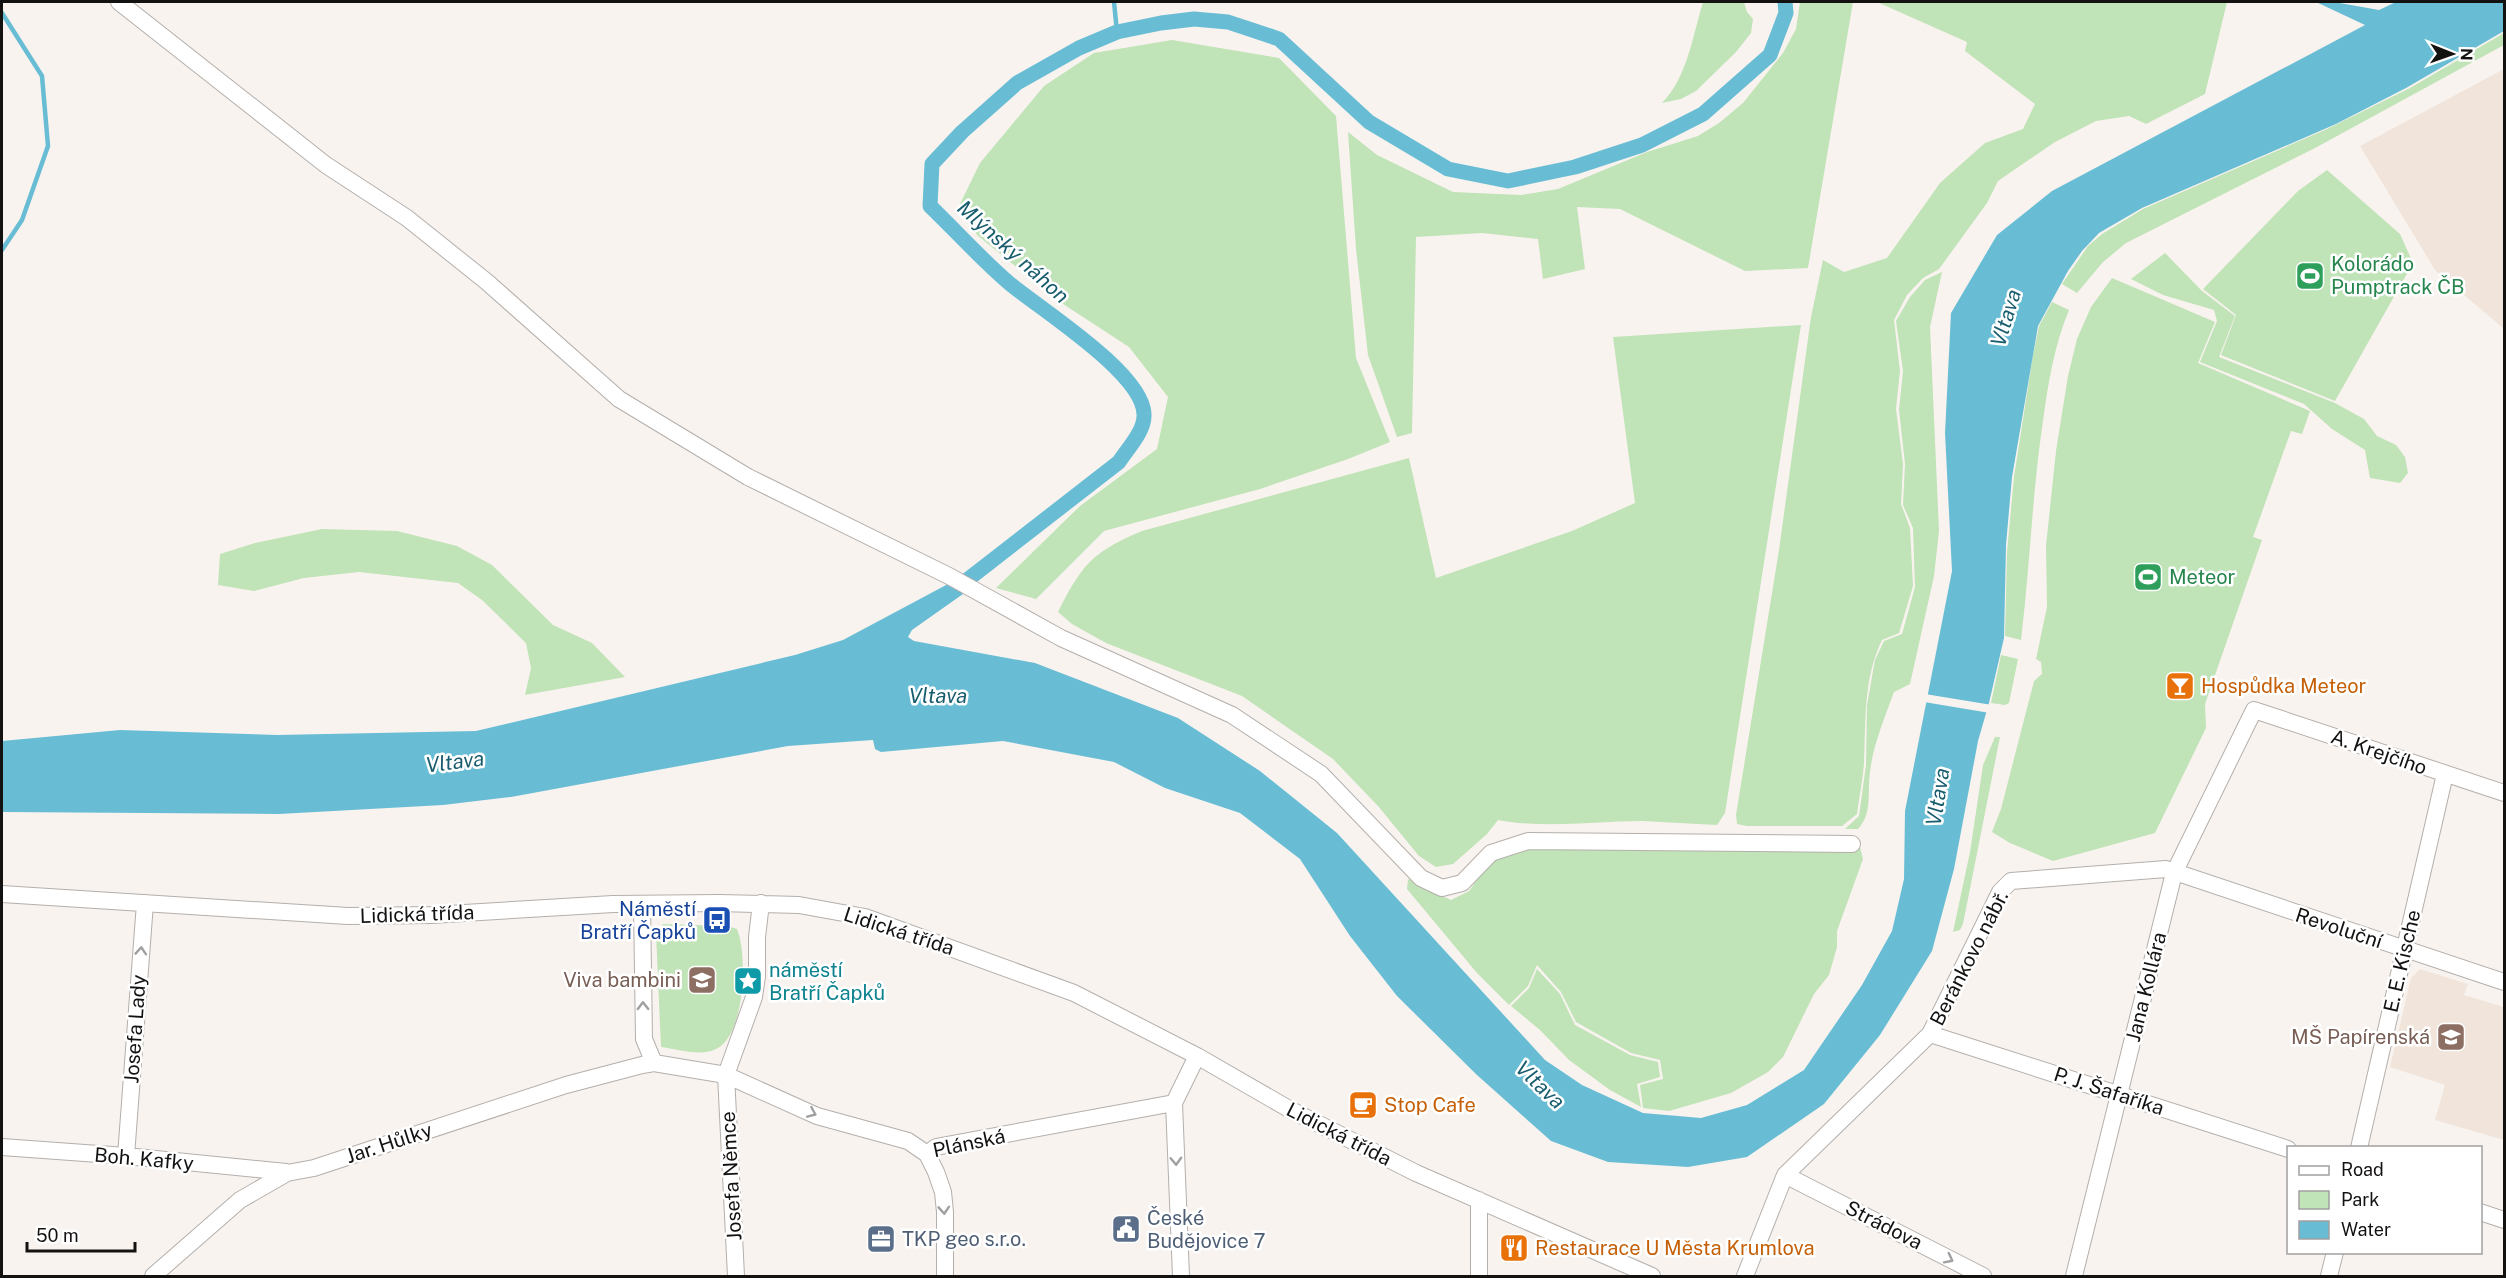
<svg xmlns="http://www.w3.org/2000/svg" width="2506" height="1278" viewBox="0 0 2506 1278" font-family="'Public Sans',sans-serif">
  <rect width="100%" height="100%" fill="#f9f3ef"/>
  <!-- built -->
  <path fill="#f1e5db" d="M2504,69v260l-69,-59 -75,-124z
    M2420,969l48,15 -4,11 40,12v133l-69,-20 10,-35 -55,-18 21,-89z"/>
  <!-- green -->
  <path fill="#c0e3b7" d="M1703,2h41l3,10 6,7 -2,14 -15,19 -40,39 -15,8 -19,4c25,-25 31,-68 41,-101z
    M1800,2h53l-45,266 -63,3 -125,-62 -43,-2 8,62 -42,10 -5,-40 -56,-6 -66,4 -4,196 -15,4 -29,-82 -12,-106 -8,-117 29,23 76,37 68,3 37,-6 89,-37 51,-16 21,-13 24,-20 40,-50 13,-24z
    M1877,2h350l-22,92 -59,30 -17,-8 -33,5 -41,21 -57,39 -11,22 -48,66 -16,9 -16,17 -13,25 6,51 -4,38 7,55 -2,40 9,24 3,58 -14,47 -17,7c-19,39 -16,81 -18,123 -1,17 -5,34 -7,51l-15,12h-95l-10,-2 -1,-9 43,-265 32,-233 12,-57 21,12 43,-14 53,-75 45,-40 38,-14 12,-25 -70,-53 2,-9z
    M2504,33v12l-189,103 -189,95 -23,19 -26,31 -15,-9 26,-38 14,-12 41,-25 184,-80 83,-41z
    M1172,40l107,18 57,58 20,242 34,84 -42,17 -88,30 -156,42 -68,68 -40,-11 84,-82 77,-57 11,-52 -39,-50 -72,-47 -80,-65 -18,-29 21,-43 64,-77 50,-33z
    M2327,170l73,64 13,29 -78,138 -114,-46 15,-40 -33,-26 95,-98z
    M2165,253l37,38 33,25 -16,41 116,46 29,16 13,17 19,9 9,12 3,16 -8,10 -30,-5 -5,-28 -33,-21 -28,-25 -104,-42 17,-41 -3,-11 -51,-15 -32,-16z
    M1942,272l-12,55 9,204 -5,45 -24,108 -16,8c-9,25 -21,53 -24,80 -3,20 3,41 -12,57h-13l14,-13 7,-51 1,-60 8,-45 9,-19 18,-7 13,-47 -2,-59 -10,-23 2,-41 -6,-54 4,-39 -7,-50 14,-24 15,-17z
    M2112,278l103,44 -17,41 112,48 -8,23 -11,-3 -38,106 9,3 -57,164 1,24 -51,105 -102,28 -43,-18 -18,-11 9,-23 33,-128 8,-7 -1,-12 -5,-3 11,-52 -1,-61 10,-95 12,-75 9,-37 14,-32z
    M2052,302l17,8c-15,36 -21,74 -26,111 -11,73 -13,146 -22,219l-16,-4 2,-84 7,-75 19,-122 6,-29z
    M1801,325l-76,488 -8,12c-25,-1 -50,-3 -75,-4 -48,0 -96,8 -144,-1l-11,14 -34,30 -17,3 -17,-11 -41,-50 -45,-47 -91,-63 -136,-53 -34,-19 -14,-12c24,-47 34,-60 84,-81l267,-73 27,120 136,-47 63,-28 -22,-166z
    M322,529l75,2 60,15 35,19 61,60 39,18 33,34 -100,18 6,-27 -5,-25 -44,-43 -24,-17 -99,-11 -55,6 -50,13 -36,-6 2,-31 35,-11z
    M2001,655l17,4 -9,44 -4,2 -14,-2z
    M1995,737h5l-37,187 -3,6 -7,2 17,-80 13,-87z
    M1527,847l314,4 19,-4 3,12 -26,72v16l-8,28 -15,19 -31,63 -15,15 -37,21 -62,18 -26,-3 -3,-23 23,-6 -3,-19 -29,-7 -55,-31 -15,-30 -24,-27 -9,21 -19,19 -32,-32 -70,-84 1,-10 43,21 18,-9 20,-28z
    M663,924l65,2 9,3c11,26 8,107 -21,120 -16,8 -39,0 -55,-2l-5,-114z
    M1537,969l23,25 15,31 55,30 28,7 2,15 -23,7 4,23 -31,-17 -41,-30 -29,-30 -29,-24 18,-18z"/>
  <!-- water -->
  <path fill="#68bdd5" d="M2316,2h18l45,8 17,-8h108v29l-98,57 -70,36 -194,84 -43,25 -17,18 -14,20 -30,55 -26,151 -6,68 -2,93 -15,65 -11,38 -24,128 -22,82 -52,84 -56,69 -77,53 -59,10 -80,-5 -57,-21 -74,-66 -80,-79 -47,-60 -50,-77 -60,-46 -75,-25 -51,-26 -111,-21 -122,11 -6,-3 -2,-9 -85,6 -277,51 -68,8 -164,9 -277,-2v-71l118,-11 157,5 199,-4 319,-76 48,-15 105,-56 15,10 -51,36 -4,7 6,4 121,22 143,55 82,53 77,62 208,227 37,25 61,28 58,5 46,-13 57,-35 58,-85 30,-54 12,-52 1,-68 47,-240 -7,-138 6,-120 46,-78 55,-44 313,-166z"/>
  <!-- pier -->
  <path fill="#f9f3ef" d="M1925,694l67,11 -2,8 -66,-11z"/>
  <g fill="none" stroke-linecap="round" stroke-linejoin="round">
    <!-- stream -->
    <path stroke="#68bdd5" stroke-width="4.5" d="M1114,2l3,30
      M2,13l40,63 6,70 -26,74 -20,30"/>
    <!-- canal -->
    <path stroke="#68bdd5" stroke-width="15" d="M953,591l166,-129c9,-14 26,-31 25,-48 -1,-41 -104,-105 -135,-131 -28,-24 -53,-52 -79,-77l2,-42 30,-32 55,-49 62,-35 38,-16 44,-9 33,-4 34,3 51,17 90,83 79,47 60,12 67,-14 67,-22 61,-31 67,-59 16,-42 -1,-11"/>
    <!-- minor casing -->
    <g stroke="#b4afab" stroke-width="18">
      <path id="minor" d="M119,2l207,163 81,53 80,64 132,117 129,78 201,99 112,62 171,77 89,59 100,104 21,10 20,-5 29,-30 37,-12 324,3
        M2,894l346,22 83,-1 182,-11 106,-1 80,2 66,12 209,76 123,63 92,53 127,64 236,103
        M642,904l2,135 10,24
        M1930,1034l358,115
        M2,1147l124,9 160,16
        M2359,1148l86,-374
        M927,1154l9,-7 238,-44
        M126,1156l19,-253
        M1785,1175l198,101
        M1479,1200v76
        M2480,1212l24,8
        M153,1276l87,-76 47,-27 27,-5 252,-83 76,-20 12,-2 72,12 91,41 91,25 19,13 9,18 7,20 2,20v64
        M736,1276l-10,-201 28,-78 3,-21v-39l4,-34
        M1181,1276l-7,-173 23,-47
        M1745,1276l40,-101 145,-141 70,-142 11,-11 155,-12 338,113
        M2074,1276l100,-403 80,-163 250,83
        M2329,1276l6,-24"/>
    </g>
    <!-- minor -->
    <use href="#minor" stroke="#fff" stroke-width="16"/>
  </g>
  <!-- one-way arrows -->
  <defs><path id="oneway-chevron" d="M-2-3.5L2.5 0L-2 3.5" fill="none" stroke-width="1.6" stroke-linecap="round" stroke-linejoin="round" transform="scale(1.5)"/></defs>
  <g stroke="#a1a0a0">
    <use href="#oneway-chevron" transform="translate(141 951) rotate(-86)"/>
    <use href="#oneway-chevron" transform="translate(643 1006) rotate(-91)"/>
    <use href="#oneway-chevron" transform="translate(812 1113) rotate(23)"/>
    <use href="#oneway-chevron" transform="translate(1176 1161) rotate(88)"/>
    <use href="#oneway-chevron" transform="translate(944 1210) rotate(86)"/>
    <use href="#oneway-chevron" transform="translate(1949 1259) rotate(27)"/>
  </g>
  <!-- icons -->
  <defs>
    <g id="stadium-square" transform="scale(1.5)"><rect x="-9" y="-9" width="18" height="18" rx="4" fill="#2e9e5b" stroke="#fff"/><path d="M0-5a6.5 5 0 1 0 0 10a6.5 5 0 1 0 0-10ZM-3.5-1.8h7v3.6h-7Z" fill="#fff"/></g>
    <g id="bar-square" transform="scale(1.5)"><rect x="-9" y="-9" width="18" height="18" rx="4" fill="#e8710a" stroke="#fff"/><path d="M-6-5H6L.8 .8V4.5H3.5V6h-7V4.5H-.8V.8Z" fill="#fff"/></g>
    <g id="bus-square" transform="scale(1.5)"><rect x="-9" y="-9" width="18" height="18" rx="4" fill="#1a4fb4" stroke="#fff"/><path d="M-5-6H5V4H4V6H2V4H-2V6H-4V4H-5ZM-3.5-4V0h7V-4ZM-3.5 1.2v1.5H-2V1.2ZM2 1.2v1.5H3.5V1.2Z" fill="#fff"/></g>
    <g id="school-square" transform="scale(1.5)"><rect x="-9" y="-9" width="18" height="18" rx="4" fill="#8d6e63" stroke="#fff"/><path d="M0-5L7-2L0 1L-7-2ZM-4 1L0 2.5L4 1V4Q0 6-4 4Z" fill="#fff"/></g>
    <g id="sight-square" transform="scale(1.5)"><rect x="-9" y="-9" width="18" height="18" rx="4" fill="#0f9aa8" stroke="#fff"/><path d="M0-6L1.8-2.2L6-1.7L2.9 1.2L3.7 5.4L0 3.3L-3.7 5.4L-2.9 1.2L-6-1.7L-1.8-2.2Z" fill="#fff"/></g>
    <g id="cafe-square" transform="scale(1.5)"><rect x="-9" y="-9" width="18" height="18" rx="4" fill="#e8710a" stroke="#fff"/><path d="M-5.5-4.5H6V0H3Q3 3.5 0 3.5H-2.5Q-5.5 3.5-5.5 0ZM3-3.2v2h1.7v-2ZM-6 4.5H4V6H-6Z" fill="#fff"/></g>
    <g id="civic-square" transform="scale(1.5)"><rect x="-9" y="-9" width="18" height="18" rx="4" fill="#5c6f8a" stroke="#fff"/><path d="M-.6-6.5H3V-4.5H.6V-3L4-1V1h2V6H-6V1h2V-1L-.6-3ZM-1.2 2.5V6h2.4V2.5Z" fill="#fff"/></g>
    <g id="office-square" transform="scale(1.5)"><rect x="-9" y="-9" width="18" height="18" rx="4" fill="#5c6f8a" stroke="#fff"/><path d="M-6-3h4V-5.5h4V-3h4V5H-6ZM-1-4.5V-3h2v-1.5ZM-6 0V1H6V0Z" fill="#fff"/></g>
    <g id="restaurant-square" transform="scale(1.5)"><rect x="-9" y="-9" width="18" height="18" rx="4" fill="#e8710a" stroke="#fff"/><path d="M-5-6h1v4h1v-4h1v4h1v-4h1v5L-1.5 .5V6h-2V.5L-5-1ZM5-6V6H3V1.5H1.5Q1.5-4 5-6Z" fill="#fff"/></g>
  </defs>
  <g fill-rule="evenodd">
    <use href="#stadium-square" x="2310" y="276"/>
    <use href="#stadium-square" x="2148" y="577"/>
    <use href="#bar-square" x="2180" y="686"/>
    <use href="#bus-square" x="717" y="920"/>
    <use href="#school-square" x="702" y="980"/>
    <use href="#sight-square" x="748" y="981"/>
    <use href="#school-square" x="2451" y="1037"/>
    <use href="#cafe-square" x="1363" y="1105"/>
    <use href="#civic-square" x="1126" y="1229"/>
    <use href="#office-square" x="881" y="1239"/>
    <use href="#restaurant-square" x="1514" y="1248"/>
  </g>
  <g text-anchor="middle" stroke-width="5" stroke-linejoin="round" paint-order="stroke">
    <!-- leisure labels -->
    <g font-size="20" fill="#27864d" stroke="#fff" text-anchor="start">
      <text x="2331" y="271">Kolorádo<tspan x="2331" dy="23">Pumptrack ČB</tspan></text>
      <text x="2169" y="584">Meteor</text>
    </g>
    <!-- food labels -->
    <g font-size="20" fill="#c56008" stroke="#fff" text-anchor="start">
      <text x="2201" y="693">Hospůdka Meteor</text>
      <text x="1384" y="1112">Stop Cafe</text>
      <text x="1535" y="1255">Restaurace U Města Krumlova</text>
    </g>
    <!-- street labels -->
    <g font-size="20" fill="#141211" stroke="#fff">
      <text transform="translate(2379 752) rotate(19)" y="7">A. Krejčího</text>
      <text transform="translate(417 914) rotate(-2)" y="7">Lidická třída</text>
      <text transform="translate(2339 928) rotate(18)" y="7">Revoluční</text>
      <text transform="translate(899 931) rotate(18)" y="7">Lidická třída</text>
      <text transform="translate(1969 958) rotate(-63)" y="7">Beránkovo nábř.</text>
      <text transform="translate(2402 961) rotate(-77)" y="7">E. E. Kische</text>
      <text transform="translate(2146 987) rotate(-76)" y="7">Jana Kollára</text>
      <text transform="translate(135 1029) rotate(-86)" y="7">Josefa Lady</text>
      <text transform="translate(2109 1091) rotate(18)" y="7">P. J. Šafaříka</text>
      <text transform="translate(1339 1134) rotate(27)" y="7">Lidická třída</text>
      <text transform="translate(389 1143) rotate(-18)" y="7">Jar. Hůlky</text>
      <text transform="translate(969 1143) rotate(-12)" y="7">Plánská</text>
      <text transform="translate(144 1159) rotate(5)" y="7">Boh. Kafky</text>
      <text transform="translate(731 1176) rotate(-93)" y="7">Josefa Němce</text>
      <text transform="translate(1884 1225) rotate(27)" y="7">Strádova</text>
    </g>
    <!-- transit labels -->
    <g font-size="20" fill="#164399" stroke="#fff" text-anchor="end">
      <text x="696" y="916">Náměstí<tspan x="696" dy="23">Bratří Čapků</tspan></text>
    </g>
    <!-- culture labels -->
    <g font-size="20" fill="#0d838f" stroke="#fff" text-anchor="start">
      <text x="769" y="977">náměstí<tspan x="769" dy="23">Bratří Čapků</tspan></text>
    </g>
    <!-- education labels -->
    <g font-size="20" fill="#785e54" stroke="#fff" text-anchor="end">
      <text x="681" y="987">Viva bambini</text>
      <text x="2430" y="1044">MŠ Papírenská</text>
    </g>
    <!-- service labels -->
    <g font-size="20" fill="#4e5e75" stroke="#fff" text-anchor="start">
      <text x="1147" y="1225">České<tspan x="1147" dy="23">Budějovice 7</tspan></text>
      <text x="902" y="1246">TKP geo s.r.o.</text>
    </g>
    <!-- water labels -->
    <g font-size="21" font-style="italic" fill="#185d6e" stroke="#fff">
      <text transform="translate(1013 252) rotate(42)" y="7">Mlýnský náhon</text>
      <text transform="translate(2006 318) rotate(-73)" y="7">Vltava</text>
      <text x="938" y="703">Vltava</text>
      <text transform="translate(455 762) rotate(-7)" y="7">Vltava</text>
      <text transform="translate(1938 797) rotate(-81)" y="7">Vltava</text>
      <text transform="translate(1540 1085) rotate(44)" y="7">Vltava</text>
    </g>
  </g>
  <!-- border -->
  <rect width="2506" height="1278" fill="none" stroke="#141211" stroke-width="6"/>
  <!-- legend -->
  <rect x="2287" y="1146" width="195" height="108" fill="#ffffff" stroke="#a1a0a0" stroke-width="1.5"/>
  <rect x="2299" y="1166" width="30" height="9" fill="#ffffff" stroke="#a1a0a0" stroke-width="1.5"/>
  <text x="2341" y="1176" font-size="18" fill="#141211">Road</text>
  <rect x="2299" y="1191" width="30" height="18" fill="#c0e3b7" stroke="#a1a0a0" stroke-width="1.5"/>
  <text x="2341" y="1206" font-size="18" fill="#141211">Park</text>
  <rect x="2299" y="1221" width="30" height="18" fill="#68bdd5" stroke="#a1a0a0" stroke-width="1.5"/>
  <text x="2341" y="1236" font-size="18" fill="#141211">Water</text>
  <!-- north arrow -->
  <g transform="translate(2452 54) rotate(91)" stroke="#ffffff" stroke-width="4.5" paint-order="stroke">
  <path d="M0-4.5L10 22L0 15L-10 22Z" fill="#141211"/>
  <text y="-9" font-size="16" font-weight="bold" text-anchor="middle" fill="#141211">N</text>
  </g>
  <!-- scale -->
  <path d="M27 1242v9h108v-9" fill="none" stroke="#141211" stroke-width="3"/>
  <text x="36" y="1242" font-size="18" fill="#141211" stroke="#ffffff" stroke-width="4.5" paint-order="stroke">50 m</text>
</svg>
